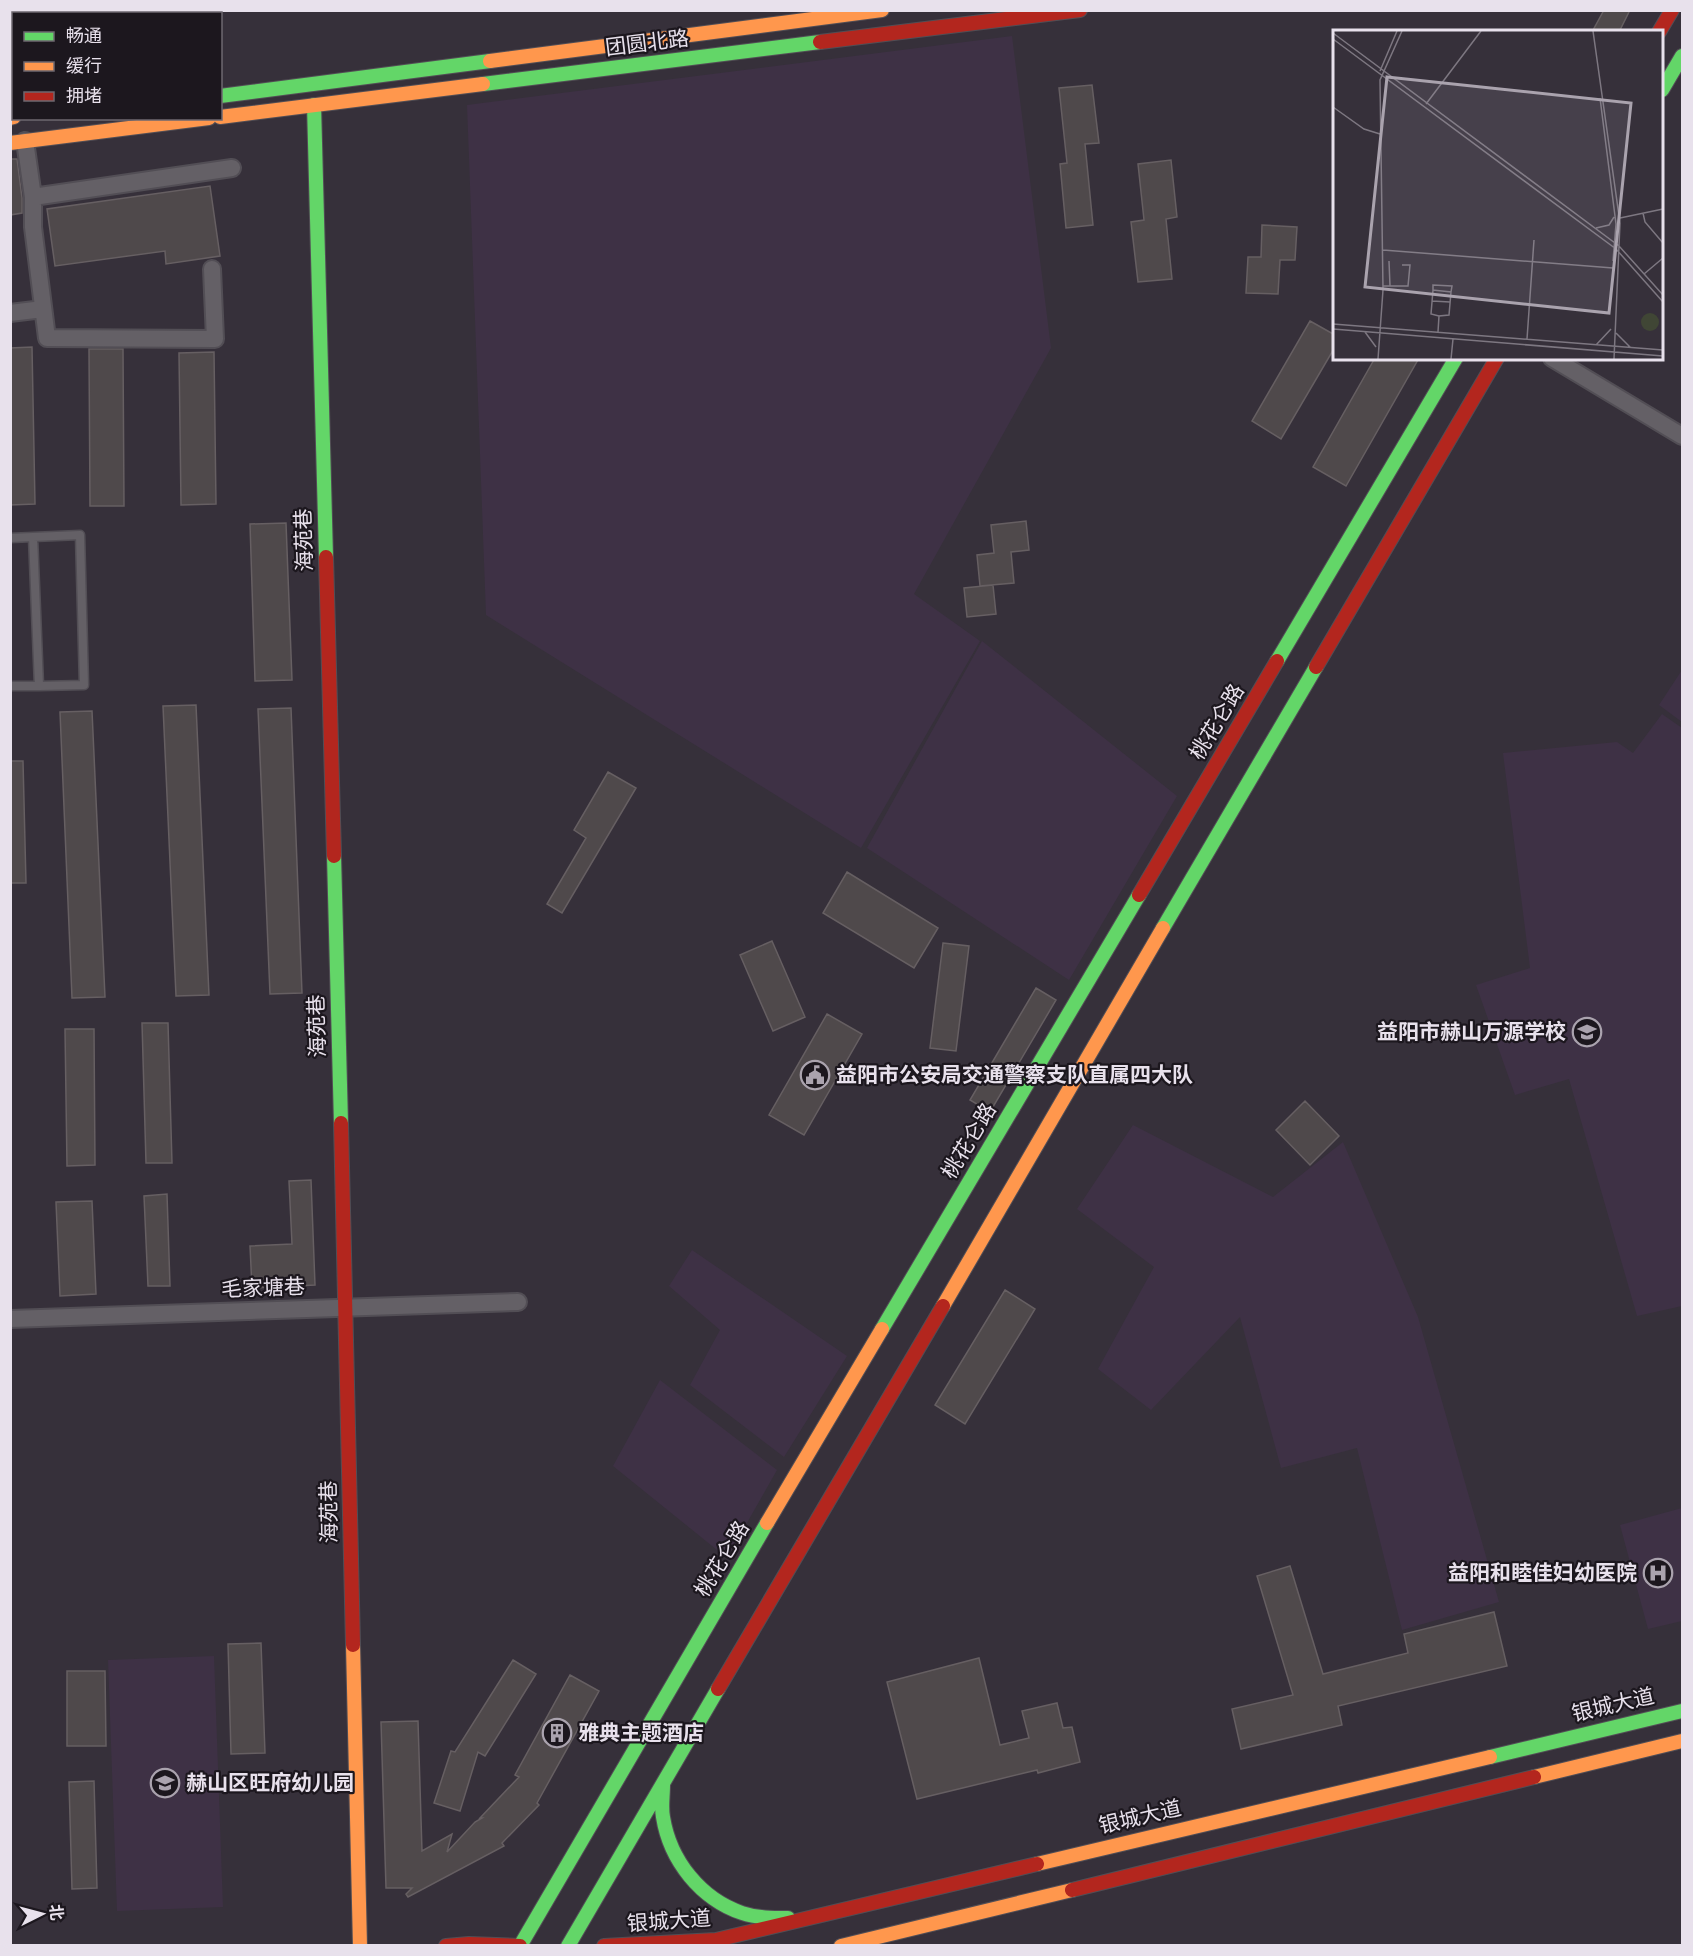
<svg xmlns="http://www.w3.org/2000/svg" width="1693" height="1956" viewBox="0 0 1693 1956" font-family="Ubuntu,'Noto Sans SC',sans-serif">
  <rect width="100%" height="100%" fill="#36303a"/>
  <!-- built -->
  <path fill="#3e3145" d="M1012,36l39,312 -137,246 66,47 -119,207 -375,-233 -19,-510z
    M982,641l195,155 -108,184 -202,-132z
    M1682,670v52l-23,-17z
    M1662,714l20,14v578l-45,10 -68,-237 -54,16 -39,-110 54,-17 -27,-215 114,-11 16,11z
    M1133,1125l140,72 70,-55 75,175 81,285 -97,28 -45,-182 -76,20 -41,-151 -89,93 -53,-41 56,-102 -77,-58z
    M692,1250l155,106 -63,101 -94,-72 30,-55 -51,-44z
    M660,1380l117,90 -50,88 -114,-92z
    M1682,1508v113l-34,8 -28,-104z
    M214,1656l9,251 -106,4 -9,-251z"/>
  <!-- building -->
  <path fill="#4f494b" stroke="#665f62" stroke-width="1.5" d="M1604,10h26l-11,22h-27z
    M1092,85l7,58 -14,1 8,81 -27,3 -6,-64 7,-1 -8,-75z
    M10,159h7l5,39v15l-12,2z
    M1171,160l6,57 -11,2 6,60 -34,3 -7,-60 13,-2 -6,-56z
    M210,186l10,70 -54,8 -1,-13 -110,15 -8,-57z
    M1262,225l35,2 -2,33h-15l-2,34 -32,-1 2,-36h13z
    M1310,321l25,14v12l-54,92 -29,-18z
    M32,347l3,157 -25,1v-157z
    M89,349h34l1,157h-34z
    M214,352l2,152 -35,1 -2,-152z
    M1375,358h44l-73,128 -33,-19z
    M1026,521l3,29 -18,2 3,31 -34,3 -3,-31 17,-2 -3,-28z
    M286,523l6,157 -37,1 -5,-157z
    M993,585l3,29 -29,3 -3,-29z
    M196,705l13,290 -33,1 -13,-290z
    M291,708l11,285 -32,1 -12,-285z
    M92,711l13,286 -33,1 -12,-286z
    M10,761h13l3,122h-16z
    M608,772l28,16 -74,125 -15,-9 39,-66 -12,-8z
    M847,872l91,56 -24,40 -91,-55z
    M772,941l33,76 -32,14 -33,-76z
    M943,943l26,3 -13,105 -26,-3z
    M1036,988l20,12 -66,112 -20,-12z
    M827,1014l35,20 -58,101 -35,-20z
    M142,1023h26l4,140h-26z
    M65,1029h29l1,136 -28,1z
    M1305,1101l34,35 -29,29 -34,-35z
    M311,1180l4,105 -63,3 -2,-42 42,-2 -3,-63z
    M167,1194l3,92h-22l-4,-90z
    M92,1201l4,93 -36,2 -4,-94z
    M1005,1290l30,19 -70,115 -30,-19z
    M1290,1566l33,108 85,-21 -4,-19 90,-22 13,54 -169,40 4,19 -101,24 -9,-40 61,-14 -36,-119z
    M261,1643l4,110 -34,1 -3,-110z
    M979,1658l21,87 29,-7 -7,-27 35,-8 6,25 9,-1 8,35 -42,11 -1,-3 -120,29 -30,-117z
    M513,1660l23,14 -51,82 -7,-4 -18,59 -26,-8 17,-52 4,1z
    M67,1671h38l1,75h-39z
    M570,1675l29,16 -62,112 2,2 -37,38 2,3 -96,51 -2,-3 6,-6h-26l-5,-166 37,-1 4,130 30,-17 -5,18 28,-30 7,-4h-2l39,-41 -4,-2z
    M94,1781l3,107 -25,1 -3,-107z"/>
  <g fill="none" stroke-linecap="round" stroke-linejoin="round">
    <!-- lane casing -->
    <g stroke="#524e55" stroke-width="11">
      <path id="lane" d="M33,537l47,-2 4,150 -45,1
        M10,538l23,-1 6,149h-29"/>
    </g>
    <!-- street casing -->
    <g stroke="#524e55" stroke-width="20">
      <path id="street" d="M25,141l8,56v30l14,111 168,1 -3,-70
        M33,197l199,-29
        M10,313l33,-4
        M1552,358l130,78
        M10,1319l508,-17"/>
    </g>
    <!-- fast casing -->
    <g stroke="#524e55" stroke-width="16">
      <path id="fast" d="M483,84l337,-42
        M1662,90l20,-34
        M220,96l270,-35
        M314,105l12,452
        M1277,661l179,-303
        M334,856l7,267
        M1163,928l153,-261
        M882,1329l257,-434
        M1490,1757l192,-46
        M663,1785c0,11 -2,22 0,32 7,44 38,82 79,96 15,5 31,5 46,5
        M520,1946l247,-423
        M568,1946l150,-257"/>
    </g>
    <!-- slow casing -->
    <g stroke="#524e55" stroke-width="16">
      <path id="slow" d="M490,61l392,-51
        M220,117l263,-33
        M10,118l4,-1
        M10,143l199,-25
        M943,1306l220,-378
        M767,1523l115,-194
        M353,1645l7,301
        M1534,1777l148,-36
        M1037,1864l453,-107
        M841,1946l231,-56"/>
    </g>
    <!-- jam casing -->
    <g stroke="#524e55" stroke-width="16">
      <path id="jam" d="M1659,32l13,-22
        M820,42l260,-32
        M326,557l8,299
        M1316,667l181,-309
        M1139,895l138,-234
        M341,1123l12,522
        M718,1689l225,-383
        M1072,1890l462,-113
        M446,1946l23,-2 51,2
        M604,1946l112,-6 321,-76"/>
    </g>
    <!-- lane -->
    <use href="#lane" stroke="#646066" stroke-width="8"/>
    <!-- street -->
    <use href="#street" stroke="#646066" stroke-width="16"/>
    <!-- fast -->
    <use href="#fast" stroke="#63d668" stroke-width="14"/>
    <!-- slow -->
    <use href="#slow" stroke="#ff974d" stroke-width="14"/>
    <!-- jam -->
    <use href="#jam" stroke="#b3261e" stroke-width="14"/>
  </g>
  <!-- icons -->
  <defs>
    <g id="school-ring" transform="scale(1.5)"><circle r="9.5" fill="#1c171e" stroke="#aaa3ae" stroke-width="1.5"/><path d="M0-5L7-2L0 1L-7-2ZM-4 1L0 2.5L4 1V4Q0 6-4 4Z" fill="#aaa3ae"/></g>
    <g id="civic-ring" transform="scale(1.5)"><circle r="9.5" fill="#1c171e" stroke="#aaa3ae" stroke-width="1.5"/><path d="M-.6-6.5H3V-4.5H.6V-3L4-1V1h2V6H-6V1h2V-1L-.6-3ZM-1.2 2.5V6h2.4V2.5Z" fill="#aaa3ae"/></g>
    <g id="hospital-ring" transform="scale(1.5)"><circle r="9.5" fill="#1c171e" stroke="#aaa3ae" stroke-width="1.5"/><path d="M-5-5h3v3.5h4V-5h3V5h-3V1.5h-4V5h-3Z" fill="#aaa3ae"/></g>
    <g id="building-ring" transform="scale(1.5)"><circle r="9.5" fill="#1c171e" stroke="#aaa3ae" stroke-width="1.5"/><path d="M-4-6H4V6H1V3H-1V6H-4ZM-2.5-4.3h1.7v1.8h-1.7ZM.8-4.3h1.7v1.8H.8ZM-2.5-1h1.7V.8h-1.7ZM.8-1h1.7V.8H.8Z" fill="#aaa3ae"/></g>
  </defs>
  <g fill-rule="evenodd">
    <use href="#school-ring" x="1587" y="1032"/>
    <use href="#civic-ring" x="815" y="1075"/>
    <use href="#hospital-ring" x="1658" y="1573"/>
    <use href="#building-ring" x="557" y="1733"/>
    <use href="#school-ring" x="165" y="1783"/>
  </g>
  <g text-anchor="middle" stroke-width="4.5" stroke-linejoin="round" paint-order="stroke">
    <!-- street labels -->
    <g font-size="21" fill="#e8e1ec" stroke="#1c171e">
      <text transform="translate(647 43) rotate(-7)" y="7">团圆北路</text>
      <text transform="translate(304 540) rotate(-92)" y="7">海苑巷</text>
      <text transform="translate(1217 722) rotate(-59)" y="7">桃花仑路</text>
      <text transform="translate(317 1026) rotate(-92)" y="7">海苑巷</text>
      <text transform="translate(969 1141) rotate(-59)" y="7">桃花仑路</text>
      <text transform="translate(263 1288) rotate(-2)" y="7">毛家塘巷</text>
      <text transform="translate(329 1512) rotate(-91)" y="7">海苑巷</text>
      <text transform="translate(722 1559) rotate(-59)" y="7">桃花仑路</text>
      <text transform="translate(1613 1705) rotate(-13)" y="7">银城大道</text>
      <text transform="translate(1140 1817) rotate(-13)" y="7">银城大道</text>
      <text transform="translate(669 1921) rotate(-4)" y="7">银城大道</text>
    </g>
    <!-- poi labels -->
    <g font-size="21" font-weight="bold" fill="#e8e1ec" stroke="#1c171e" text-anchor="start">
      <text x="1566" y="1039" text-anchor="end">益阳市赫山万源学校</text>
      <text x="836" y="1082">益阳市公安局交通警察支队直属四大队</text>
      <text x="1637" y="1580" text-anchor="end">益阳和睦佳妇幼医院</text>
      <text x="578" y="1740">雅典主题酒店</text>
      <text x="186" y="1790">赫山区旺府幼儿园</text>
    </g>
  </g>
  <!-- overview -->
  <g transform="translate(1333 30)">
    <rect width="330" height="330" fill="#36303a"/>
    <path d="M308 292a9 9 0 1 1 18 0a9 9 0 1 1-18 0Z" fill="#404635"/>
    <path fill="none" stroke="#7d7781" stroke-width="1.5" d="M260,1l27,192 -6,136M0,3l286,213 44,49M0,9l283,210 47,53M47,41l17,-40M267,68l16,126 -3,37M93,74l55,-73M0,77l31,22 16,5M310,183l2,9 18,21M287,188l43,-9M263,198l13,-3 5,-8M50,220l230,18M56,231l1,25M311,244l19,-16M50,256h25l2,-21h-8M100,260v-5l19,1 -1,6M99,271l18,1M0,294l330,26M0,299l330,27M32,302l11,15M105,302l1,-16 10,-1 2,-23 -18,-2 -2,24 8,2M283,303l14,14M194,309l7,-99M263,315l15,-16M45,329l5,-69 -3,-210 22,-49M118,329l2,-20"/>
    <path fill="#aaa3ae" fill-opacity="0.15" stroke="#aaa3ae" stroke-width="3" d="M54,47l244,26 -22,210 -244,-26z"/>
    <rect width="330" height="330" fill="none" stroke="#e8e1ec" stroke-width="3"/>
  </g>
  <!-- border -->
  <rect width="1693" height="1956" fill="none" stroke="#e8e1ec" stroke-width="24"/>
  <!-- legend -->
  <rect x="12" y="12" width="210" height="108" fill="#1c171e" stroke="#6e6870" stroke-width="1.5"/>
  <rect x="24" y="32" width="30" height="9" fill="#63d668" stroke="#6e6870" stroke-width="1.5"/>
  <text x="66" y="42" font-size="18" fill="#e8e1ec">畅通</text>
  <rect x="24" y="62" width="30" height="9" fill="#ff974d" stroke="#6e6870" stroke-width="1.5"/>
  <text x="66" y="72" font-size="18" fill="#e8e1ec">缓行</text>
  <rect x="24" y="92" width="30" height="9" fill="#b3261e" stroke="#6e6870" stroke-width="1.5"/>
  <text x="66" y="102" font-size="18" fill="#e8e1ec">拥堵</text>
  <!-- north arrow -->
  <g transform="translate(42 1914) rotate(84)" stroke="#1c171e" stroke-width="4.5" paint-order="stroke">
  <path d="M0-4.5L10 22L0 15L-10 22Z" fill="#e8e1ec"/>
  <text y="-9" font-size="16" font-weight="bold" text-anchor="middle" fill="#e8e1ec">北</text>
  </g>
</svg>
